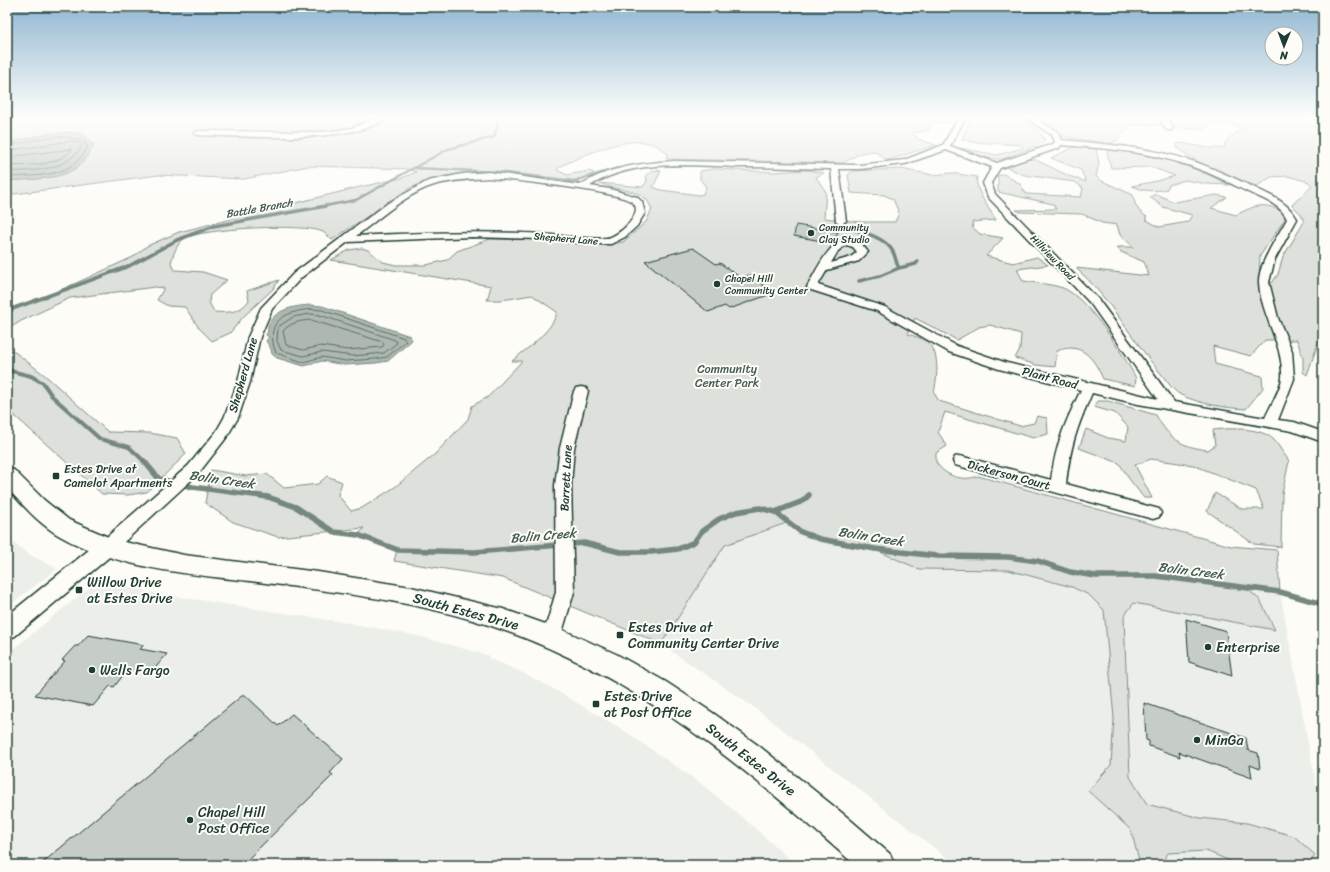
<svg xmlns="http://www.w3.org/2000/svg" width="1330" height="872" viewBox="0 0 1330 872" font-family="Sriracha,sans-serif">
  <rect width="100%" height="100%" fill="#fdfcf7"/>
  <filter id="ink" filterUnits="userSpaceOnUse"><feTurbulence type="fractalNoise" baseFrequency=".025" numOctaves="2"/><feDisplacementMap in="SourceGraphic" scale="8" xChannelSelector="R" yChannelSelector="G"/><feConvolveMatrix kernelMatrix="1 2 1 2 8 2 1 2 1" color-interpolation-filters="sRGB"/></filter>
  <g filter="url(#ink)">
    <!-- built -->
    <path fill="#eceee9" d="M789,522l12,10 479,60 43,231v42h-367l-201,-157 -94,-64 64,-99z
      M7,538l23,17 26,13v2l-49,37z
      M97,581l69,14 182,28 70,13 72,20 -2,2 29,12 33,17 70,41 80,55 41,33 55,49h-789v-211z"/>
    <!-- green -->
    <path fill="#dde0db" stroke="#7e8e88" d="M7,117h948l-6,6 -19,-1v8l-17,3 5,6 18,6 -48,15 -5,-2 -8,-7 -14,2 -18,10 -173,-4 -4,-1 2,-4c-4,-3 -8,-7 -13,-9 -24,-12 -75,11 -97,23l-1,2 10,5 22,-4 5,2 -17,9 -69,-9h-36l-28,3 -20,6 -16,7 -76,51c-3,-3 -6,-6 -9,-8 -17,-9 -123,-4 -139,7 -7,4 -11,16 -13,24l4,7 28,2 24,8 -17,15 -1,7 5,10c13,1 27,1 35,-12l-2,-9 32,-11 -6,9 -29,27 -14,17 -18,8 -13,-13 -14,-21 -17,-1 -11,-6 7,-12 -9,-1 -85,11 -49,23 -14,9v-21l49,-17 29,-13 48,-22 14,-11 32,-14 181,-45 42,-9 14,-6 -7,-3 -101,-3 -64,13 -86,-4 -151,20v-14l45,-4 -5,-43 -40,9z
      M971,117h56c2,10 14,13 18,23l-4,4 -38,15c-13,1 -31,-4 -42,-11l36,7 26,-7 -2,-3 -48,-3 -11,-3z
      M1042,117h261l20,18v194l-16,46 -4,-3v-14l-6,-18h-32l-14,16 -38,-10 2,18 47,12 1,12 -17,21c-21,-1 -46,-5 -65,-14 -8,-4 -14,-14 -19,-20 -30,-35 -52,-77 -86,-107l73,8 -5,-14 -23,-10 -4,-5h17l-14,-12 -3,-10 -15,-2 -20,-9 -62,-2 -4,-2 40,-1 -3,-5 -55,-12v-16l6,-2 16,10 6,10 55,3 2,-9 -8,-6 -51,-7 -18,-8 17,-7 11,-1 35,17 17,6 -5,-12 -30,-12 23,-11 22,2 3,14 -3,13 6,5 31,14c1,9 6,18 14,22l-2,2 14,8 29,-5 4,-7 -29,-8 -13,-10 6,-3 18,8 42,-7 11,2 -16,11 25,7c20,-10 28,-14 48,-2l1,6 -25,37 -1,22 13,5 6,-9 5,-17 21,-35 -3,-8 -9,-9 20,-19 -3,-4 -21,-6 -17,1 -14,9c-28,-8 -56,-21 -80,-38v-4l3,-1 29,5h15l2,-7 16,-13 -13,-4h-19l-10,6 -42,-5h-28v3l-12,12 -9,4 -43,-7 -20,-14z
      M1110,150c47,6 77,13 119,35l-22,-1 -22,-4 -16,5 -2,4c-14,3 -23,2 -35,-3l25,-5 18,-5 -24,-9 -40,1 -4,-16z
      M714,169l62,3 29,-2 19,3 -8,4 10,15 -2,26 37,4h34l4,-9 -6,-14 -9,-4 -33,-2 -3,-18 5,-4 48,-2 32,6 18,-2 26,4c-3,13 13,32 19,43l-24,2 1,6 7,6 23,4 -17,18 27,7 24,-6 11,8 -31,4 6,12c13,2 28,3 40,7 25,10 60,66 73,90l-1,8 -32,-7c-9,-21 -22,-38 -46,-28l-2,16 -19,-2 -21,-7 5,-9 1,-15 -31,-9 -11,2 -22,13 -42,-22 -7,16c6,2 13,4 18,7 15,10 11,37 8,52l5,8 81,25 14,-3 3,-7 10,2 1,16 -15,4 -88,-26 -7,20 9,14 -11,7v9c8,14 27,20 42,14l253,70 46,4 3,42 -34,-4 14,12 15,30 -141,-27 -10,13 6,161 17,27 53,14 47,5 47,13 21,19 -6,10h-69l-34,-14 -38,2 -8,12h-20l-9,-35 -43,-39 23,-26 3,-47 -10,-108 -15,-15 -17,-8 -64,-17 -89,-1 -48,-21 -51,-9 -19,-7 -12,-10 -64,23 -64,99 -158,-66 -109,-17 3,-11 -39,-15 6,-7 -86,9 -45,-15 -28,-19 6,-33 35,6 21,-2 17,14 34,-4 9,-8 15,6 -4,13 13,16 11,-3 33,-21 40,-33 33,-35 4,-13 16,-9 34,-36h-10c15,-13 40,-29 45,-49l-25,-17 -30,5h-15l4,-14 -160,-26 18,-10 13,-2 6,2 15,12 13,3h30l21,-5 10,-9 33,-12 72,1 42,5 19,-3 23,-20 6,-13c-2,-3 -4,-9 -7,-11 -9,-8 -33,-9 -46,-15l44,4 4,-6 -1,-6 7,-5 8,1 -8,16 8,3 38,5 4,-1 3,-7 -6,-8v-8z
      M7,346l40,31 61,55 41,1 28,5 9,16 -39,38 -19,3 -26,-1 -95,-85z
      M1098,401h10l48,14c13,24 26,32 52,35l7,-5 -2,-15c17,-2 49,-3 61,10 5,6 10,14 15,21l-7,33 -1,53 -27,-3 -47,-33 8,-18 27,16h22l-8,-19 -63,-25 -42,-6 -16,6 17,33h-8l-14,-18 -11,-17 -40,-15 7,-19 22,9 18,3 2,-14 -13,-14 -21,-6z"/>
    <!-- water -->
    <path fill="#aeb8b1" stroke="#75877f" d="M70,132l13,2 11,11c-4,6 -8,15 -14,20 -18,16 -51,14 -73,16v-38l40,-9z
      M311,305l11,1 88,30 2,4 -24,21 -12,2 -31,2 -23,-4 -18,5 -27,-8 -5,-4 -1,-5 -5,-8 3,-4 -3,-2c3,-4 1,-8 3,-12 9,-15 27,-17 42,-18z"/>
    <g fill="none" stroke-linecap="round" stroke-linejoin="round">
      <!-- shore -->
      <path stroke="#586e66" stroke-width="1" d="M7,146c25,-4 60,-19 81,0 -15,33 -50,29 -81,31
        M7,151l63,-10 8,1 4,4c-17,26 -47,24 -75,26
        M7,157l65,-8c-14,18 -44,16 -65,17
        M311,309l11,1 82,28 2,3 -19,16 -12,2 -30,2 -23,-4 -19,5 -27,-9c-12,-31 7,-41 35,-44z
        M311,314l9,1 75,25 2,3 -13,10 -31,3 -31,-4 -19,4 -22,-6 -4,-9 1,-14 15,-10z
        M311,320l72,22 1,3 -2,2 -35,3 -26,-4 -18,4 -17,-5 -3,-14c8,-9 17,-10 28,-11z"/>
      <!-- stream-far3 -->
      <path stroke="#75877f" stroke-width="2.5" d="M415,168l84,4 75,9 44,-13
        M320,207l36,-7 92,-51 46,-12 4,-13 -4,-7"/>
      <!-- stream-far2 -->
      <path stroke="#75877f" stroke-width="3.5" d="M822,224c20,3 63,8 72,30 2,5 2,9 5,14l-19,8 -21,5
        M899,268l17,-4 2,-3
        M7,311l122,-45 48,-26 37,-14 112,-20"/>
      <!-- stream-far1 -->
      <path stroke="#75877f" stroke-width="4" d="M7,370l24,6 12,7 9,13 48,43 29,8 16,15"/>
      <!-- stream -->
      <path stroke="#75877f" stroke-width="5.5" d="M144,461l15,18 34,8 75,10 28,10 38,25 24,3 40,15 76,2 110,-9 36,9h31l27,-3 16,-7 8,-11 17,-12 17,-7 24,-4 15,4 26,20 19,7 55,10 62,7 71,1 30,4 32,11 26,4h60l124,16 43,12
        M775,512l28,-11 6,-6"/>
    </g>
    <!-- building -->
    <path fill="#c6cdc7" stroke="#1f3d34" d="M796,225l42,7 -5,11 -39,-7z
      M693,248l23,16 4,-1 21,15 8,-3 25,18 -45,16 -4,-3 -17,6 -63,-51z
      M1186,619l40,12 6,45 -43,-14z
      M88,635l56,10 -4,4 27,5 -16,19 -23,-4 -14,18 -4,-1 -17,20 -58,-11 30,-34 -3,-1 13,-14h3z
      M244,694l34,32 14,-12 51,45 -13,14 3,2 -91,90h-202z
      M1144,703l102,35 2,12 10,3 2,16 -10,-4 2,13 -73,-26 1,5 -31,-11v-5l-3,-1z"/>
    <g fill="none" stroke-linecap="round" stroke-linejoin="round">
      <!-- minor casing -->
      <g stroke="#1f3d34" stroke-width="3">
        <path id="minor" d="M378,117h10c-31,28 -147,19 -190,18l-4,-2 4,-2 127,1 27,-4z
          M959,117h7l-16,29 47,17 56,-19 2,-2 -3,-7 -22,-14 1,-4h6l1,3 20,12 4,8c43,4 85,7 127,20 22,7 43,17 64,27 18,9 34,14 44,32l-22,40 -6,23 9,36 14,33 2,28 -16,41 16,2 29,10v10l-31,-11 -154,-27 -46,-11c-15,34 -22,54 -26,91l93,25 2,4 -2,4 -6,2 -198,-54 -2,-4 2,-4 5,-1 91,24c5,-37 14,-57 30,-90l-82,-21 -50,-17 -72,-41 -69,-22 -1,-2c12,-21 34,-73 61,-35l-9,9 -32,9 -9,15 67,22 72,39 50,17 151,36 -68,-96 -102,-106 -5,-14 9,-16 -46,-17 -41,14 -46,5h-20l7,52 -5,3 -5,-3 -5,-52c-32,-1 -63,-2 -95,-2 -47,-2 -104,-8 -146,19l20,3 27,8 5,5 3,11 -8,13 -12,11 -14,7h-22l-48,-5 -69,-2 -124,5 -46,35 -30,32 -12,28 -10,45 -12,36 -12,20 -28,36 -85,78 -6,1 -6,-1 -2,-5 2,-5 87,-76 28,-34 8,-14 14,-36 10,-45 13,-29 33,-35 94,-70 40,-22 34,-7 27,-2 91,13c29,-18 61,-22 94,-24l185,4 45,-5 39,-15zM1061,145c41,3 81,6 120,18 24,7 45,18 67,29 15,7 32,12 39,27 -9,17 -29,45 -28,64 2,33 25,61 23,95 -1,10 -12,29 -17,40l-91,-16 -76,-103 -103,-105 -4,-11 9,-15 59,-20zM489,178c23,2 128,13 143,24 14,10 -14,35 -25,36 -27,3 -56,-5 -84,-5 -56,-2 -111,0 -167,3 23,-17 51,-43 78,-51 18,-5 37,-6 55,-7zM846,245l7,2 4,5 -6,5 -20,6 7,-12z
          M1159,117h6l8,11 -1,2h-6z
          M581,387l5,1 2,3 -14,57 -3,37 3,107 -13,44 -3,6 -6,2 -6,-2 -3,-6 13,-44 -1,-107 5,-37 14,-57 2,-3z"/>
      </g>
      <!-- tertiary casing -->
      <g stroke="#1f3d34" stroke-width="3">
        <path id="tertiary" d="M107,539l7,2 3,6 -3,6 -99,83 -8,3v-23l93,-75z"/>
      </g>
      <!-- secondary casing -->
      <g stroke="#1f3d34" stroke-width="3">
        <path id="secondary" d="M7,468l7,2 30,30 25,20 46,20 69,15 134,17 93,15 92,22 62,22 51,23 50,28 47,31 46,33 88,71 43,37 5,11h-40c-106,-94 -216,-187 -352,-235 -80,-29 -169,-38 -253,-49 -64,-7 -134,-13 -190,-45 -21,-12 -37,-31 -53,-48z"/>
      </g>
      <!-- minor -->
      <use href="#minor" fill="#fdfcf7" fill-rule="evenodd"/>
      <!-- tertiary -->
      <use href="#tertiary" fill="#fdfcf7" fill-rule="evenodd"/>
      <!-- secondary -->
      <use href="#secondary" fill="#fdfcf7" fill-rule="evenodd"/>
    </g>
  </g>
  <!-- sky -->
  <linearGradient id="sky" x2="0" y2="1"><stop stop-color="#91b6d2"/><stop offset="0.49" stop-color="#fefefb"/><stop offset="1" stop-color="#fefefb" stop-opacity="0"/></linearGradient>
  <rect width="1330" height="239" fill="url(#sky)"/>
  <!-- markers -->
  <g fill="#1f3d34" stroke="#fdfcf7" stroke-width="1.5">
    <circle cx="811" cy="233" r="4"/>
    <circle cx="717" cy="284" r="4"/>
    <rect x="52" y="472" width="8" height="8" rx="2"/>
    <rect x="75" y="586" width="8" height="8" rx="2"/>
    <rect x="616" y="631" width="8" height="8" rx="2"/>
    <circle cx="1208" cy="647" r="4"/>
    <circle cx="92" cy="670" r="4"/>
    <rect x="592" y="700" width="8" height="8" rx="2"/>
    <circle cx="1197" cy="740" r="4"/>
    <circle cx="190" cy="820" r="4"/>
  </g>
  <g text-anchor="middle" stroke-width="4" stroke-linejoin="round" paint-order="stroke">
    <!-- far-poi labels -->
    <g font-size="10" fill="#1f3d34" stroke="#fdfcf7" text-anchor="start">
      <text x="819" y="231">Community<tspan x="819" dy="12">Clay Studio</tspan></text>
      <text x="725" y="282">Chapel Hill<tspan x="725" dy="12">Community Center</tspan></text>
    </g>
    <!-- far-street labels -->
    <g font-size="10" fill="#1f3d34" stroke="#fdfcf7">
      <text transform="translate(566 238) rotate(5)" y="4">Shepherd Lane</text>
      <text transform="translate(1053 257) rotate(46)" y="4">Hillview Road</text>
    </g>
    <!-- far-water labels -->
    <g font-size="11" font-style="italic" fill="#435c53" stroke="#fdfcf7">
      <text transform="translate(259 208) rotate(-10)" y="4">Battle Branch</text>
    </g>
    <!-- park labels -->
    <g font-size="12" fill="#455e55" stroke="#fdfcf7">
      <text x="727" y="373">Community<tspan x="727" dy="14">Center Park</tspan></text>
    </g>
    <!-- street labels -->
    <g font-size="12" fill="#1f3d34" stroke="#fdfcf7">
      <text transform="translate(243 375) rotate(-74)" y="4">Shepherd Lane</text>
      <text transform="translate(1050 378) rotate(15)" y="4">Plant Road</text>
      <text transform="translate(1009 475) rotate(15)" y="4">Dickerson Court</text>
      <text transform="translate(566 478) rotate(-87)" y="4">Barrett Lane</text>
    </g>
    <!-- poi labels -->
    <g font-size="12" fill="#1f3d34" stroke="#fdfcf7" text-anchor="start">
      <text x="64" y="473">Estes Drive at<tspan x="64" dy="14">Camelot Apartments</tspan></text>
    </g>
    <!-- water labels -->
    <g font-size="13" font-style="italic" fill="#435c53" stroke="#fdfcf7">
      <text transform="translate(222 479) rotate(8)" y="5">Bolin Creek</text>
      <text transform="translate(543 535) rotate(-5)" y="5">Bolin Creek</text>
      <text transform="translate(871 536) rotate(9)" y="5">Bolin Creek</text>
      <text transform="translate(1191 570) rotate(7)" y="5">Bolin Creek</text>
    </g>
    <!-- near-poi labels -->
    <g font-size="14" fill="#1f3d34" stroke="#fdfcf7" text-anchor="start">
      <text x="87" y="587">Willow Drive<tspan x="87" dy="16">at Estes Drive</tspan></text>
      <text x="628" y="632">Estes Drive at<tspan x="628" dy="16">Community Center Drive</tspan></text>
      <text x="1216" y="652">Enterprise</text>
      <text x="100" y="675">Wells Fargo</text>
      <text x="604" y="701">Estes Drive<tspan x="604" dy="16">at Post Office</tspan></text>
      <text x="1205" y="745">MinGa</text>
      <text x="198" y="817">Chapel Hill<tspan x="198" dy="16">Post Office</tspan></text>
    </g>
    <!-- near-street labels -->
    <g font-size="14" fill="#1f3d34" stroke="#fdfcf7">
      <text transform="translate(466 611) rotate(15)" y="5">South Estes Drive</text>
      <text transform="translate(751 759) rotate(38)" y="5">South Estes Drive</text>
    </g>
  </g>
  <!-- margin -->
  <rect width="1330" height="872" fill="none" stroke="#fdfcf7" stroke-width="24"/>
  <rect x="12" y="12" width="1306" height="848" fill="none" stroke="#1f3d34" stroke-width="1.5" filter="url(#ink)"/>
  <!-- north arrow -->
  <g transform="translate(1284 46) rotate(181)"><circle r="19" fill="#fdfcf7" stroke="#a4b0a9"/>
  <path d="M0-3L7 15L0 10L-7 15Z" fill="#1f3d34"/>
  <text y="-6" font-size="11" font-weight="bold" text-anchor="middle" fill="#1f3d34">N</text>
  </g>
</svg>
